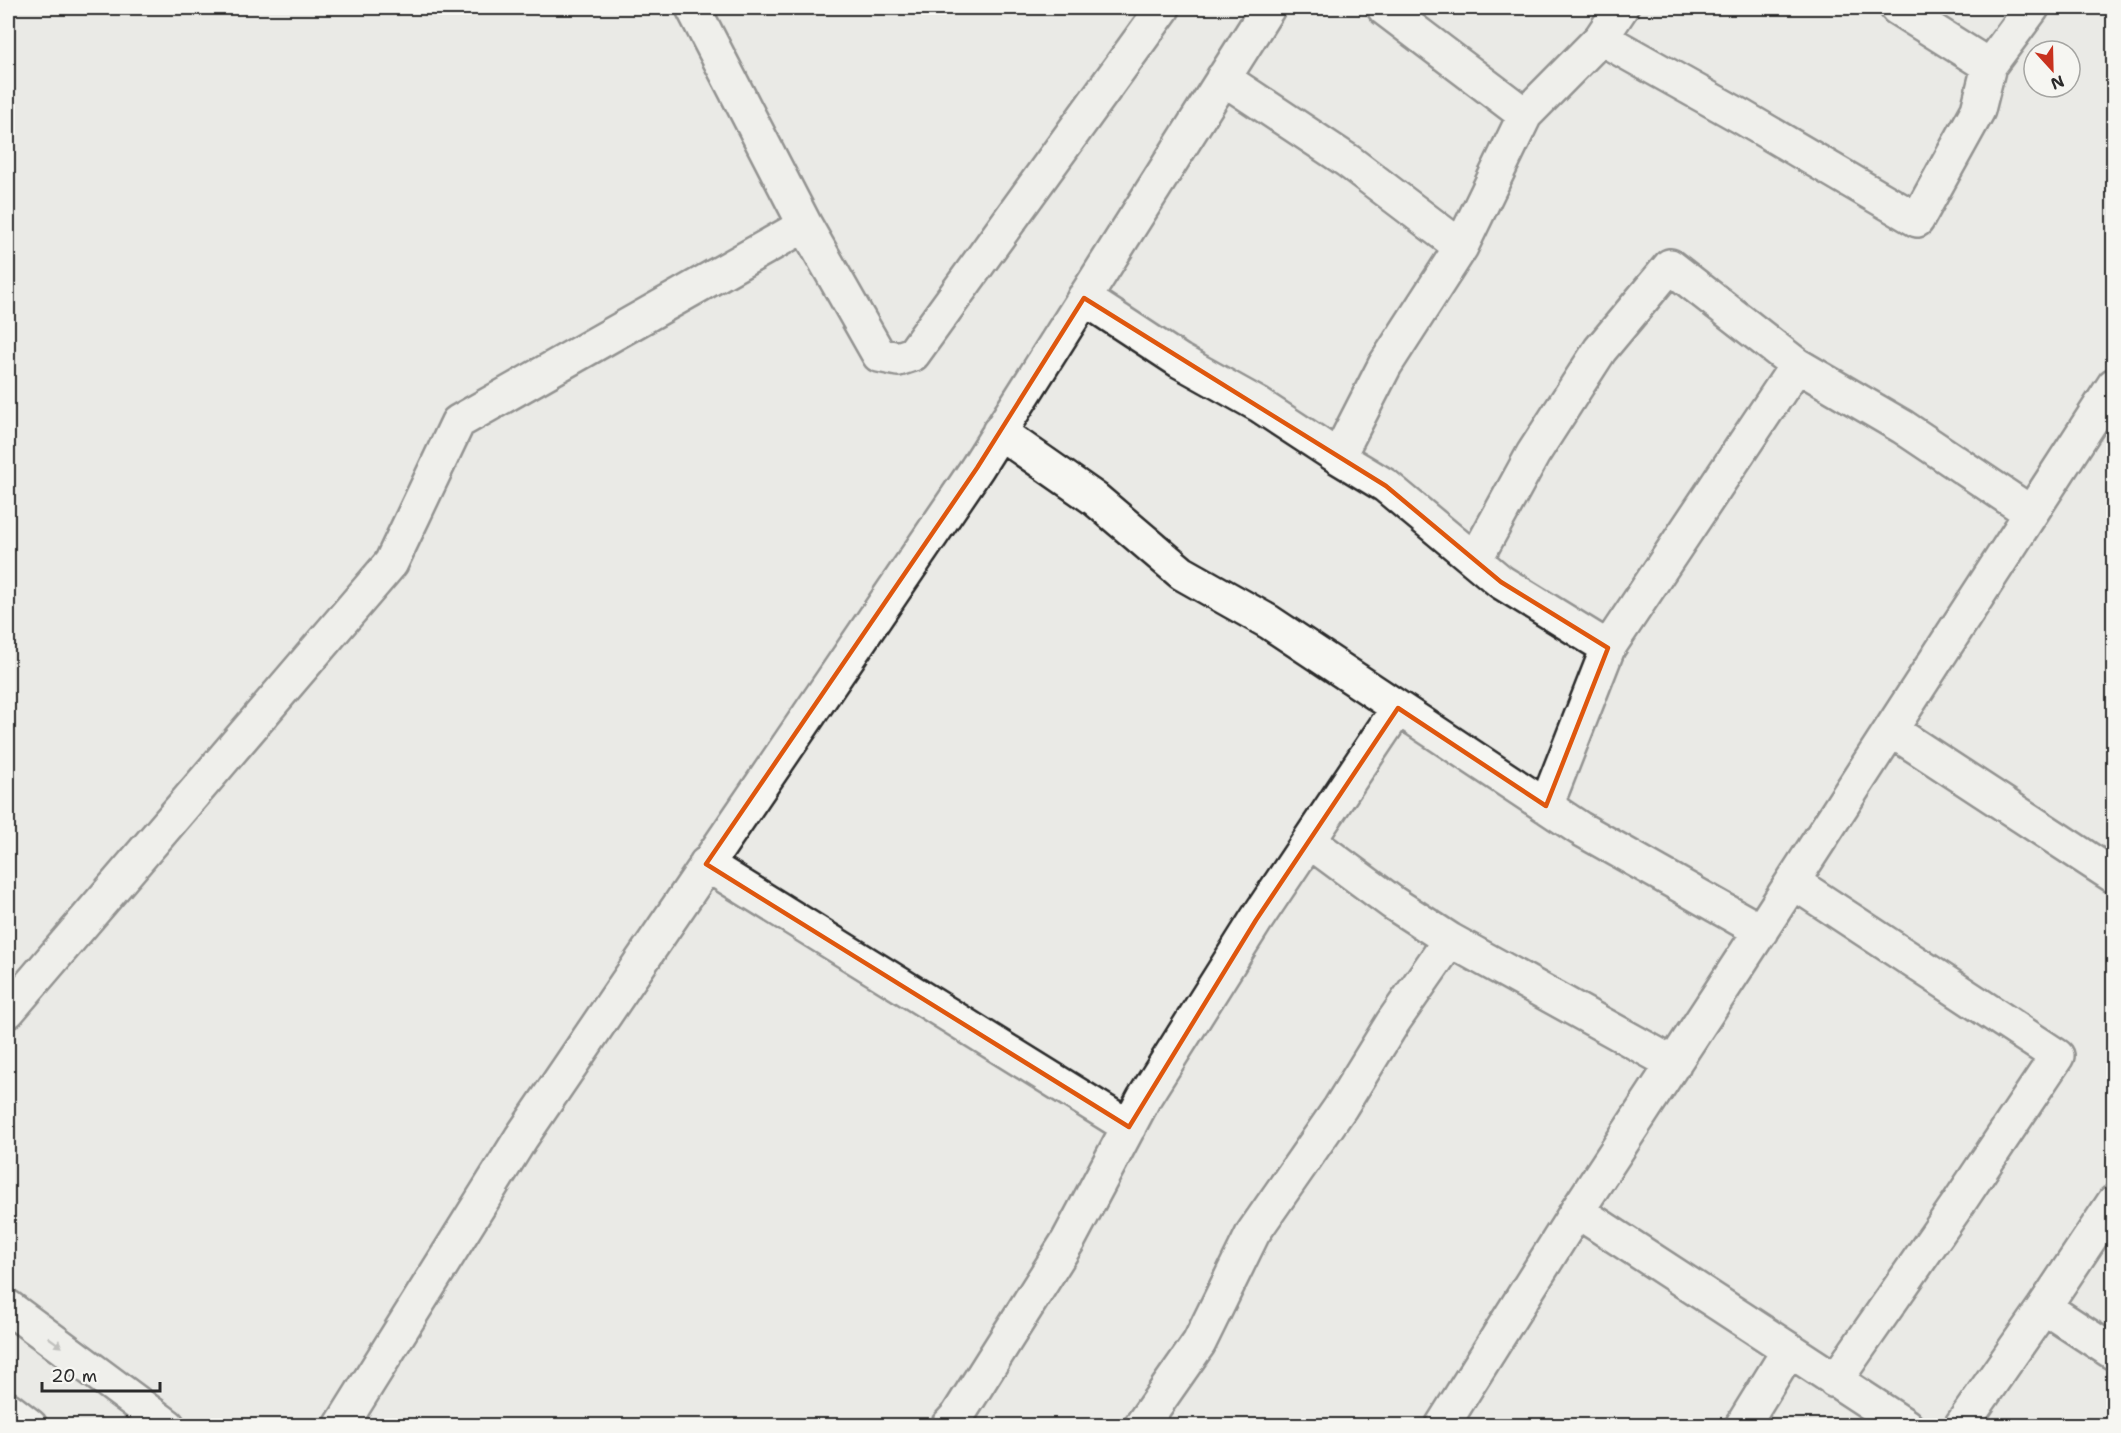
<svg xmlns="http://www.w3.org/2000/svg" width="2121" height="1433" viewBox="0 0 2121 1433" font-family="'Shantell Sans',sans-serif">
  <rect width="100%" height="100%" fill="#eaeae6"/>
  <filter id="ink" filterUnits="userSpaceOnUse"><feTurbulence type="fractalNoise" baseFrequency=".0167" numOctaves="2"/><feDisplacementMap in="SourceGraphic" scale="12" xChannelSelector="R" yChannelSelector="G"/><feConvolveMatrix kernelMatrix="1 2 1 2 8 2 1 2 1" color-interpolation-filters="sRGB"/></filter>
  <g filter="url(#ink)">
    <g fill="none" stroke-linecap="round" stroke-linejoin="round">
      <!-- minor casing -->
      <g stroke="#2b2b2b" stroke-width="38">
        <path id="minor" d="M1384,8l141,107
          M1601,38l141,79 175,103 61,-110 11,-44 -92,-58
          M1989,66l43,-58
          M1223,78l125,83 113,86
          M805,225l74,130 19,4 15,-5 250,-346
          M1084,298l96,63 79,44 79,52 47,-92 76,-118 64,-132 76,-77 20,-30
          M999,432l96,67 87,74 87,49 310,206 182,103
          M1338,457l48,29 115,96 107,66 -62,158
          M1475,560l58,-106 67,-104 70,-84 127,99 106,62 128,86
          M1608,648l189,-283
          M1891,730l223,146
          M706,864l423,263
          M1793,882l264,174 -99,148 -123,177
          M1450,940l224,124
          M8,1011l383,-448 67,-141 347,-197 -112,-217
          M1577,1211l329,215
          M8,1307l160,119
          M2044,1307l70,46
          M8,1409l22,17
          M341,1426l180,-288 456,-670 291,-460
          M948,1426l10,-11 110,-174 76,-143 112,-178 142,-212
          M1141,1426l58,-83 54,-110 87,-125 53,-86 57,-82 -57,-37 -84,-62
          M1442,1426l135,-215 192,-293 345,-533
          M1742,1426l47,-76
          M1961,1426l83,-119 70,-105"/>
      </g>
      <!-- minor -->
      <use href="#minor" stroke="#f6f6f2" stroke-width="33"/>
    </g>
    <!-- one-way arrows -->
    <defs><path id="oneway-solid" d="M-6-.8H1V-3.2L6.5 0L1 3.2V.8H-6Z" transform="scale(1.5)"/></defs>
    <use fill="#90908e" href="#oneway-solid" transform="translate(55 1342) rotate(36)"/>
  </g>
  <!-- marked area -->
  <path d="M0 0H2121V1433H0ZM1084,298l302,188 115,96 107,66 -62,158 -148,-98 -142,212 -127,207 -423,-263 271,-396z" fill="#eaeae6" fill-opacity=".55" fill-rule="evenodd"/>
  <path fill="none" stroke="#df570e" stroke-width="4.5" stroke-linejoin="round" d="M1084,298l302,188 115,96 107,66 -62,158 -148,-98 -142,212 -127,207 -423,-263 271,-396z"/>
  <!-- margin -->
  <rect width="2121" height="1433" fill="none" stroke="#f6f6f2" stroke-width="30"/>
  <rect x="15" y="15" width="2091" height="1403" fill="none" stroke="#2b2b2b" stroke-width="2" filter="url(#ink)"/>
  <!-- north arrow -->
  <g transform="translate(2052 69) rotate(158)"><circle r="28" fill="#f6f6f2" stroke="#a5a5a2" stroke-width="1.5"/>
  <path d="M0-4.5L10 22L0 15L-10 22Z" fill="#c8321e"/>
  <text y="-9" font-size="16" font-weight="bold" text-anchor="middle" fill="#2b2b2b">N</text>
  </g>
  <!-- scale -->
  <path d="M42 1382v9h118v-9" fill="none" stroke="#2b2b2b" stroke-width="3"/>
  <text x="51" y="1382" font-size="18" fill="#2b2b2b" stroke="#f6f6f2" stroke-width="4.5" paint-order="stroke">20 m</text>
</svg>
